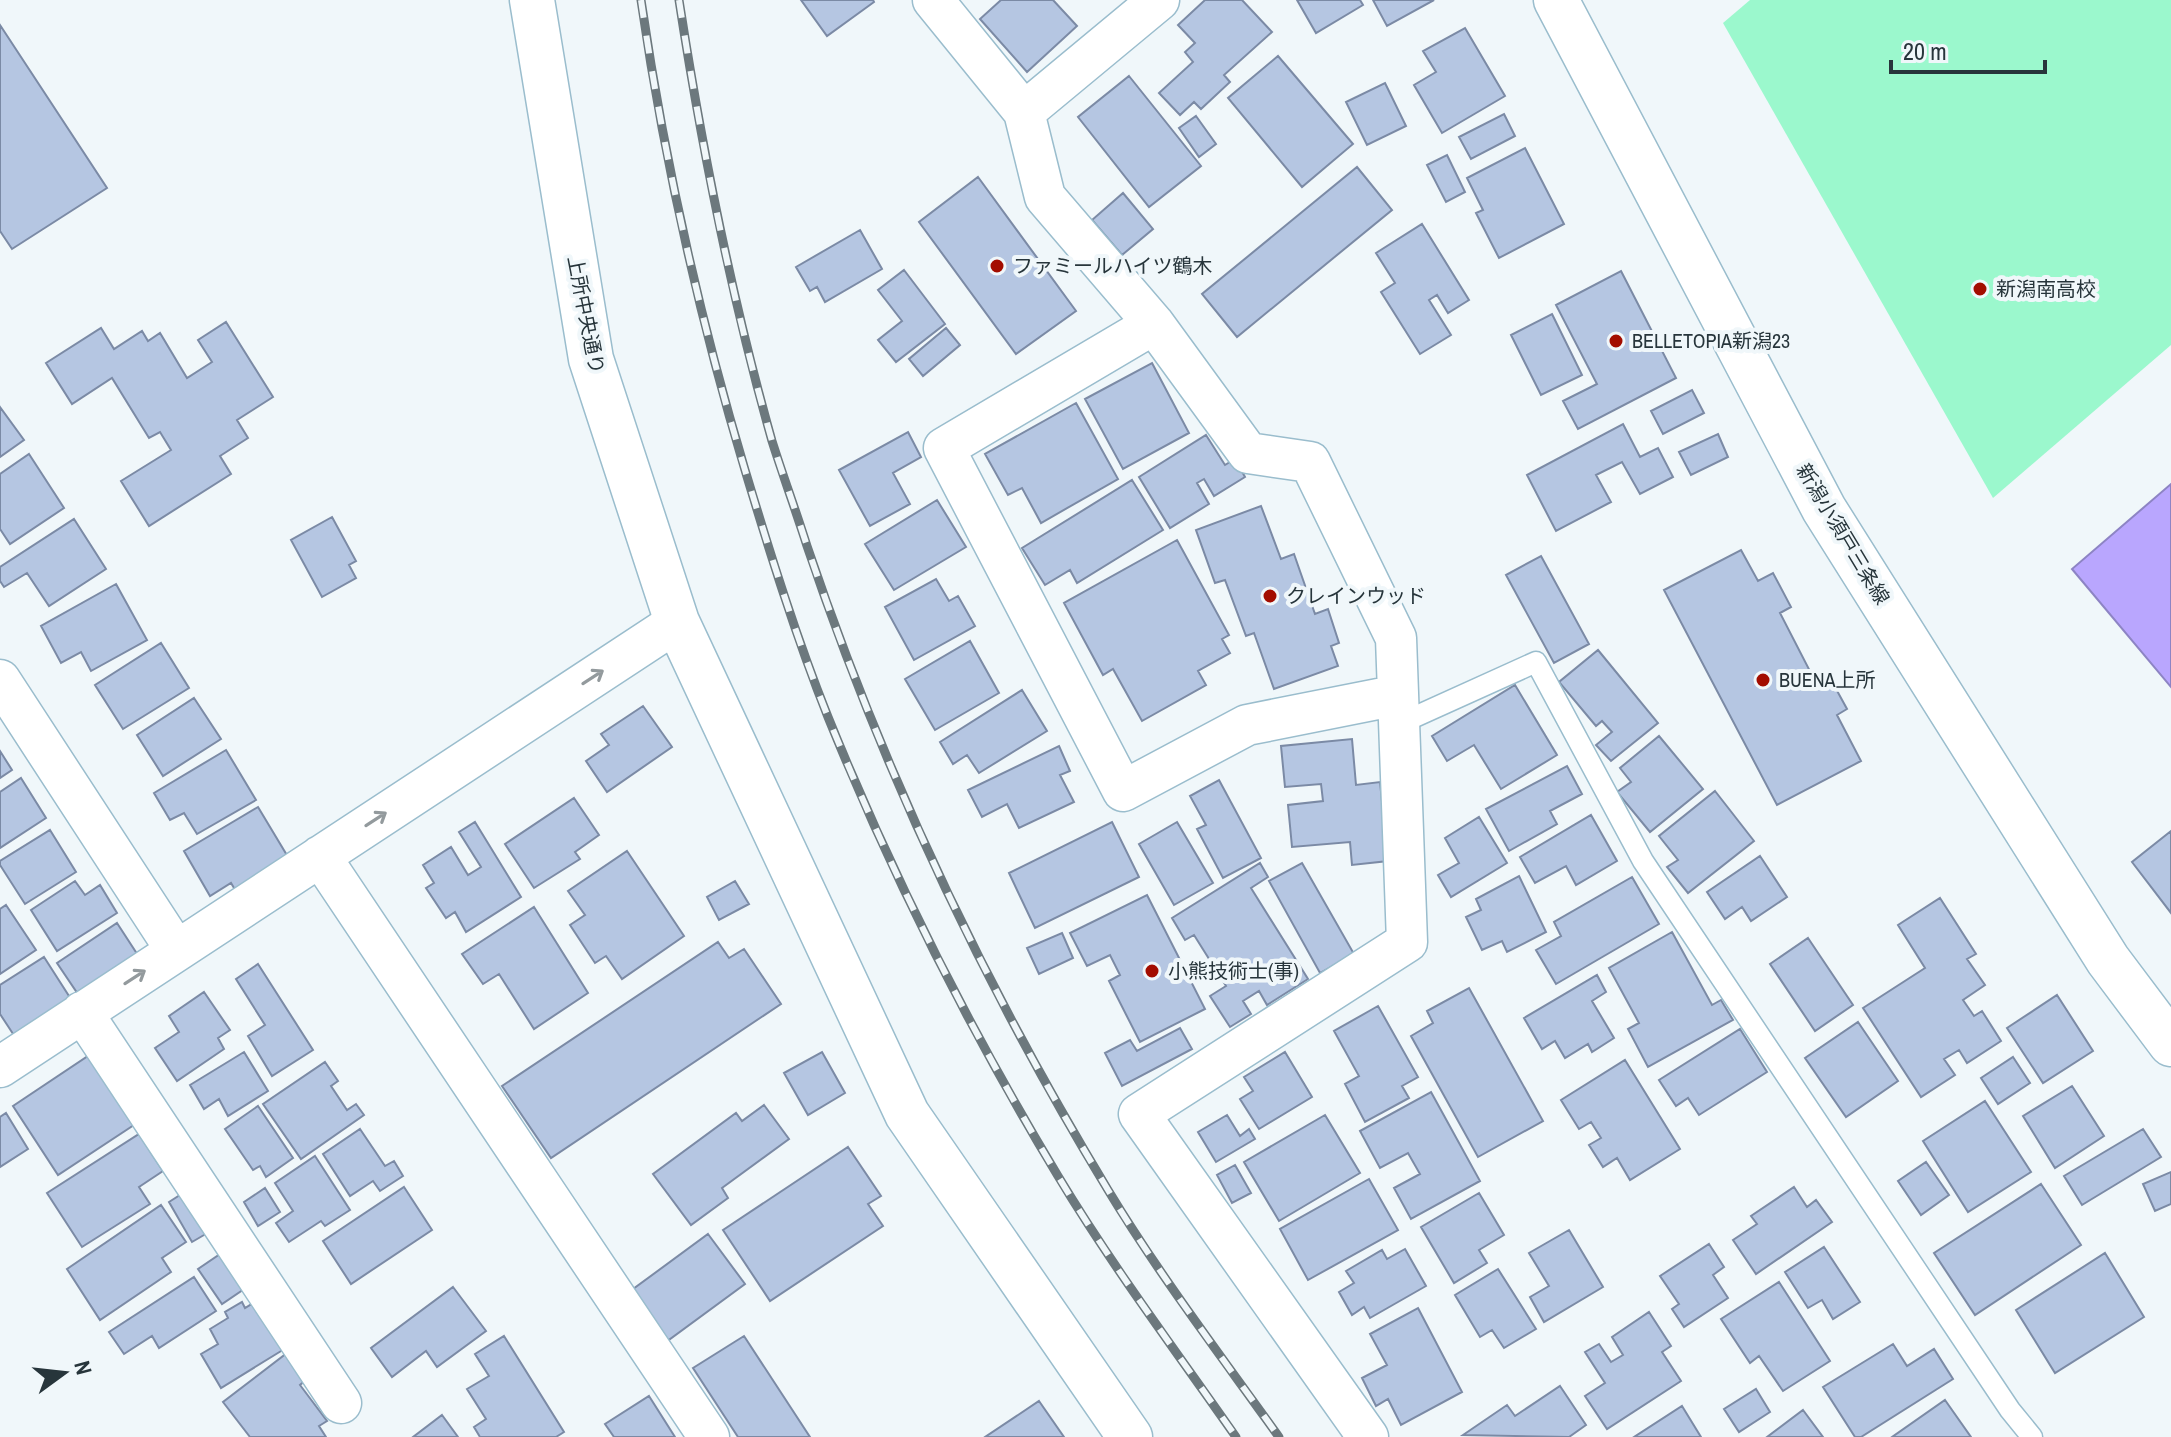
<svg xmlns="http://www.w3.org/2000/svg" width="2171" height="1437" viewBox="0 0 2171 1437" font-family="'Archivo Narrow','Noto Sans JP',sans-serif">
  <rect width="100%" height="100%" fill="#f0f7fa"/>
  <!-- green -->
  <path fill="#9bf8cd" d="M1750,0h421v345l-178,153 -270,-475z"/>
  <!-- water -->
  <path fill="#b9a6fe" stroke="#8d84c4" stroke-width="2" d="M2171,484v203l-99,-118z"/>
  <!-- building -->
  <path fill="#b5c6e2" stroke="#7b8aa5" stroke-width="2" d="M801,0h72l1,2 -47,34z
    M1001,0h52l24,26 -50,46 -47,-53z
    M1205,0h37l30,32 -48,43 6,7 -29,27 -7,-7 -14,13 -21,-22 34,-31 -8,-10 10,-9 -17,-18z
    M1297,0h63l3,5 -47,28z
    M1373,0h61l-47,26z
    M0,25l107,163 -95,61 -12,-18z
    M1465,28l40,68 -63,37 -28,-48 22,-13 -13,-21z
    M1278,56l75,88 -51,43 -74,-89z
    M1129,76l72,90 -52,41 -71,-90z
    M1385,83l21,43 -39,19 -21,-43z
    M1504,114l11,22 -44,23 -12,-22z
    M1196,116l20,28 -17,13 -20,-29z
    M1525,148l39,76 -65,34 -23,-45 7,-3 -16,-32z
    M1447,155l18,37 -19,10 -19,-37z
    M1357,167l35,43 -155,127 -35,-43z
    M978,177l98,134 -60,43 -97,-132z
    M1123,193l30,36 -31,26 -30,-35z
    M1422,224l47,76 -21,13 -11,-18 -8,5 22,35 -31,19 -39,-62 14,-9 -19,-30z
    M860,230l22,39 -57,33 -8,-15 -7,4 -14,-24z
    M904,270l41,54 -49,38 -18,-22 24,-19 -24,-31z
    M1621,271l55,107 -98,51 -15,-28 34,-17 -41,-79z
    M1552,314l30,61 -41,20 -30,-60z
    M226,322l47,75 -36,23 11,18 -28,18 11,18 -82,52 -28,-45 50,-31 -11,-18 -11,6 -37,-60 -40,26 -26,-41 55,-35 13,21 28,-18 6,10 12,-8 27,45 25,-16 -14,-22z
    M946,328l14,17 -37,31 -14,-17z
    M1152,363l37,70 -66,36 -38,-70z
    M1692,390l12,23 -41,21 -12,-23z
    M1076,403l42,76 -77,44 -19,-35 -14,7 -23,-41z
    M0,407l24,33 -24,17z
    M1623,424l17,33 18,-9 15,29 -33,17 -18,-32 -26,13 15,27 -55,29 -29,-56z
    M908,432l13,25 -28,16 17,31 -40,22 -31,-56z
    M1718,434l10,23 -37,18 -12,-23z
    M1206,435l19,30 10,-6 10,18 -31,19 -10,-17 -7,4 12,21 -39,24 -31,-51z
    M29,454l35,54 -54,36 -10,-15v-55z
    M1132,480l31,50 -86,53 -7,-13 -25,15 -23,-37z
    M937,500l29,47 -72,43 -29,-46z
    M1261,506l20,53 13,-5 21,60 13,-5 11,34 -8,3 7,20 -64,23 -20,-56 -8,3 -21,-56 -10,3 -19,-53z
    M332,517l24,44 -7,4 7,13 -34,19 -31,-57z
    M74,519l32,50 -57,37 -22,-33 -23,14 -4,-6v-14z
    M1177,540l52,95 -7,4 8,14 -32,18 8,14 -64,36 -29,-52 -10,6 -39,-72z
    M1741,550l17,31 15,-8 18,34 -11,6 36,70 13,-7 18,33 -10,6 24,46 -84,44 -113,-215z
    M1541,556l48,88 -35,19 -48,-88z
    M936,579l13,22 9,-5 17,30 -61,34 -29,-53z
    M116,584l31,56 -56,31 -10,-19 -20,11 -20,-37z
    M970,641l29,52 -64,37 -30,-51z
    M161,643l28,45 -66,41 -28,-44z
    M1598,650l60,73 -47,38 -15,-16 16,-13 -10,-11 -6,5 -37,-44z
    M1515,685l42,70 -56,34 -27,-44 -27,16 -15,-25z
    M1022,690l25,41 -68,42 -12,-18 -14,9 -13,-22z
    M194,698l27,41 -58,37 -26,-41z
    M643,706l29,41 -65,45 -21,-31 23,-16 -8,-11z
    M1659,736l44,53 -53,43 -33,-40 14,-10 -11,-14z
    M1352,739l4,46 24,-3 8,79 -36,4 -2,-23 -58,5 -4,-42 35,-4 -2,-17 -36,3 -4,-41z
    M1059,746l11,25 -10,4 14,27 -55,26 -12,-24 -25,13 -14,-27z
    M226,750l30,50 -59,34 -13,-21 -14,7 -16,-27z
    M0,751l12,19 -12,8z
    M1567,766l15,28 -32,17 7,13 -48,27 -23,-42z
    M21,778l25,40 -46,30v-56z
    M1219,780l42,78 -38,20 -26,-49 9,-4 -16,-29z
    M1715,791l39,50 -66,52 -21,-26 11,-7 -19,-24z
    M574,798l25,37 -24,17 5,7 -46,29 -29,-44z
    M258,807l33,55 -54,31 -6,-10 -21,13 -26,-45z
    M1591,815l26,46 -41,24 -10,-19 -31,17 -15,-26z
    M1479,817l28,46 -56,34 -13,-22 21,-12 -14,-25z
    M475,822l46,75 -55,35 -11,-20 -9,6 -20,-30 8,-5 -11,-18 28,-18 17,28 13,-8 -22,-35z
    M1112,822l27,55 -104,51 -26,-55z
    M1177,822l36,61 -39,22 -35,-61z
    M50,830l26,42 -51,32 -25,-39v-4z
    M2171,831v82l-39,-51z
    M627,851l57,85 -62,43 -16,-23 -11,7 -25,-38 15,-10 -17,-24z
    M1760,856l27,41 -36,24 -9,-14 -17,12 -18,-27z
    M1260,863l8,14 -17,11 57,91 -41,26 -8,-14 -16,10 8,13 -21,13 -20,-31 16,-10 -32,-51 -9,5 -13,-22z
    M1302,863l52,91 -34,19 -51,-92z
    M1519,876l27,56 -39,20 -5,-11 -20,9 -16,-33 15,-7 -5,-11z
    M1632,877l27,47 -103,60 -20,-34 25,-14 -7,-14z
    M75,881l10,14 15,-10 17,28 -60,38 -26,-41z
    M735,881l14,23 -30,16 -12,-23z
    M1147,895l58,114 -65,33 -31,-61 11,-6 -10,-20 -23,11 -17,-33z
    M1940,898l36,56 -9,5 18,26 -22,15 11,16 8,-5 19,30 -34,22 -8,-13 -15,9 11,16 -34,22 -58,-89 62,-40 -27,-43z
    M6,905l30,45 -36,24v-65z
    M534,907l54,86 -54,36 -35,-55 -16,10 -21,-30z
    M117,923l26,40 -59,40 -27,-40z
    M1672,932l40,73 9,-5 12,20 -85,47 -20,-38 11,-6 -30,-55z
    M1062,933l11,25 -34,16 -12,-26z
    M1808,938l45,67 -38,26 -45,-67z
    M718,942l11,16 15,-9 37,55 -230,154 -49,-72z
    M44,957l32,50 -57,36 -19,-29v-29z
    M258,964l55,86 -41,26 -24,-40 17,-11 -29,-46z
    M1597,975l9,17 -14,9 22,37 -22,14 -4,-8 -23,14 -10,-17 -13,8 -18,-31z
    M1469,988l74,133 -65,36 -67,-121 22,-13 -6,-12z
    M204,992l26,38 -12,8 6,11 -47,32 -22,-33 24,-16 -10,-16z
    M2057,995l36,56 -50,32 -36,-55z
    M1378,1006l40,71 -16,9 7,12 -44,24 -20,-38 14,-8 -25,-45z
    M1858,1022l40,59 -52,36 -41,-59z
    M1180,1028l12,21 -70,37 -17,-33 25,-13 7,11z
    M1740,1029l27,43 -68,43 -11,-17 -12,8 -17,-26z
    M94,1052l46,69 -82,54 -45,-69z
    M244,1052l24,39 -40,25 -9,-17 -15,10 -14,-24z
    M822,1052l23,41 -37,22 -24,-42z
    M1285,1052l27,45 -53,32 -19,-30 13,-8 -9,-14z
    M2013,1057l17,26 -32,21 -17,-26z
    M1625,1060l55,89 -50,31 -13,-22 -14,9 -14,-22 12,-7 -10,-16 -12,7 -18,-29z
    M325,1062l13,19 -7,5 16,24 9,-6 8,11 -63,44 -38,-55z
    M2072,1086l32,50 -49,32 -32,-52z
    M1431,1092l49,89 -69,38 -17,-31 26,-14 -12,-21 -28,15 -20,-37z
    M1985,1101l46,71 -63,40 -45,-71z
    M764,1105l25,34 -67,49 6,10 -37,27 -38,-51 83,-61 6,8z
    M258,1106l35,52 -27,19 -6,-11 -7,4 -28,-41z
    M6,1113l22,36 -28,18v-50z
    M1227,1115l13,21 9,-7 6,10 -39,23 -18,-30z
    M1325,1115l35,58 -81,48 -35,-59z
    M360,1129l25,37 9,-5 9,15 -23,15 -7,-10 -23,15 -27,-42z
    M2143,1129l18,28 -79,48 -18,-29z
    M139,1134l24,37 -24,16 11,17 -68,43 -35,-54z
    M848,1147l33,49 -13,8 15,22 -113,75 -47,-71z
    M315,1156l35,54 -25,16 -4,-5 -32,21 -13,-19 17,-12 -18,-28z
    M1926,1162l23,33 -28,20 -23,-34z
    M1235,1165l16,28 -19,10 -15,-28z
    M2171,1172v32l-16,7 -12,-27z
    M1369,1179l29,51 -90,50 -28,-51z
    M2041,1184l40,61 -106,70 -41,-62z
    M404,1187l28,43 -81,54 -28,-43z
    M1794,1187l13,20 9,-7 16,22 -76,52 -23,-34 24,-16 -6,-8z
    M191,1188l25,40 -24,14 -23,-40z
    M265,1188l15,24 -22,14 -14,-24z
    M1479,1193l25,42 -25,15 8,13 -33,20 -33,-56z
    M161,1205l25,37 -24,16 9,14 -71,48 -33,-51z
    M1569,1230l34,57 -59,35 -14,-25 19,-11 -20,-33z
    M708,1234l37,50 -79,58 -37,-50z
    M1709,1244l15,23 -11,8 15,23 -44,29 -12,-18 7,-5 -19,-28z
    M1824,1247l36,55 -27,17 -11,-19 -14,8 -23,-36z
    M229,1248l24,35 -31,21 -24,-35z
    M1405,1249l21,37 -56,32 -6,-11 -12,8 -13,-23 15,-9 -8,-12 36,-21 5,9z
    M2105,1253l39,64 -89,56 -39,-63z
    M1498,1269l38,60 -32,19 -12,-18 -12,7 -25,-42z
    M194,1277l22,34 -57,37 -7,-12 -28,18 -15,-22z
    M1779,1282l51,79 -47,30 -24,-35 -9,7 -29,-44z
    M453,1287l33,44 -49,36 -11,-16 -34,26 -21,-29z
    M258,1300l28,48 -65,40 -20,-34 17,-10 -8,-15 18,-11 -3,-6 17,-10 3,6z
    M1418,1308l44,84 -61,33 -13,-26 -12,7 -14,-28 25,-13 -17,-31z
    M1649,1312l22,34 -9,6 19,29 -74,48 -22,-33 20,-13 -20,-31 14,-8 12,18 12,-7 -11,-18z
    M504,1336l60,96 -8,5h-76l-6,-10 12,-8 -19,-30 22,-13 -14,-22z
    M744,1336l66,101h-72l-45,-69z
    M1893,1344l14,22 27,-17 19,30 -92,58h-6l-32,-50z
    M287,1353l20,26 -7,6 27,36 -8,5 7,11h-76l-27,-35z
    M1560,1386l26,39 -17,12 -106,-2 44,-30 8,11z
    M1756,1389l14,23 -31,20 -15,-23z
    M649,1396l26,41h-61l-9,-13z
    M1945,1400l26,37h-79z
    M1039,1401l25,36h-79z
    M1682,1406l19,31h-67z
    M1803,1410l20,27h-56z
    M442,1415l16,22h-45z"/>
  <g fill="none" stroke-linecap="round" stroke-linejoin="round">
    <!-- service casing -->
    <g stroke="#9abdcd" stroke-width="23">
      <path id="service" d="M1399,724l137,-62 107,199 367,549 22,27"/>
    </g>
    <!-- minor casing -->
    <g stroke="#9abdcd" stroke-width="43">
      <path id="minor" d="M933,0l91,112 21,85 109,127 94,129 62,9 86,176 11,304 -268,172 229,323
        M1024,112l135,-112
        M1154,324l-210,124 179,343 124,-66 151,-30
        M0,680l176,270
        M320,856l389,581
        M82,1012l259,391
        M0,1067l677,-445"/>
    </g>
    <!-- tertiary casing -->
    <g stroke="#9abdcd" stroke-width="47">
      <path id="tertiary" d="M532,0l59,359 86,263 230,492 223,323"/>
    </g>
    <!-- primary casing -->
    <g stroke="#9abdcd" stroke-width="47">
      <path id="primary" d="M1556,0l268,509 284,451 63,84"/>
    </g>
    <!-- service -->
    <use href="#service" stroke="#fff" stroke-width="20"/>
    <!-- minor -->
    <use href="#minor" stroke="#fff" stroke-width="40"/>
    <!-- tertiary -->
    <use href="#tertiary" stroke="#fff" stroke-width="44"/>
    <!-- primary -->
    <use href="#primary" stroke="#fff" stroke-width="44"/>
    <!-- rail casing -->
    <g stroke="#6c787d" stroke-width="9">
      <path id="rail" d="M641,0c23,159 58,316 104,470 25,83 51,167 83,247 64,158 142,313 230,459 54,90 118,175 178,261
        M679,0c23,149 52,296 93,441 11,35 24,70 35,105 76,225 178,441 301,644 52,86 113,166 171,247"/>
    </g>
    <!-- rail -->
    <use href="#rail" stroke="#f0f7fa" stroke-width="6" stroke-dasharray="18" stroke-linecap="butt"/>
  </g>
  <!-- one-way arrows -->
  <defs><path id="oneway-shaft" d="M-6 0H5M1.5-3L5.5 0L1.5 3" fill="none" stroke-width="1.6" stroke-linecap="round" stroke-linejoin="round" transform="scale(2)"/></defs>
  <g stroke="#939a9d">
    <use href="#oneway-shaft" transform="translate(593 677) rotate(-33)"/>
    <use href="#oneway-shaft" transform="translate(376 819) rotate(-33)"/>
    <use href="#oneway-shaft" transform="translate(135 977) rotate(-33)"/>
  </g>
  <!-- markers -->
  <g fill="#a30d00" stroke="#f0f7fa" stroke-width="3">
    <circle cx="997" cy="266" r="8"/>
    <circle cx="1980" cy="289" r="8"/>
    <circle cx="1616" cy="341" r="8"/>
    <circle cx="1270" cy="596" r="8"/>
    <circle cx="1763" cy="680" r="8"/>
    <circle cx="1152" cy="971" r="8"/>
  </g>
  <g text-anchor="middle" stroke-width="8" stroke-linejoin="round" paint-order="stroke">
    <!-- poi labels -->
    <g font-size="20" fill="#27353b" stroke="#f0f7fa" text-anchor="start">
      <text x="1013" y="273">ファミールハイツ鶴木</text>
      <text x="1996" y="296">新潟南高校</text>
      <text x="1632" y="348">BELLETOPIA新潟23</text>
      <text x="1286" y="603">クレインウッド</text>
      <text x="1779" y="687">BUENA上所</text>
      <text x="1168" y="978">小熊技術士(事)</text>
    </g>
    <!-- street labels -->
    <g font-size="20" fill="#27353b" stroke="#f0f7fa">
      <text transform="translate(586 315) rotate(79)" y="7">上所中央通り</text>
      <text transform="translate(1843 534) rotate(59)" y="7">新潟小須戸三条線</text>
    </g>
  </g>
  <!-- north arrow -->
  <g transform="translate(64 1373) rotate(75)" stroke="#f0f7fa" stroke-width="6" paint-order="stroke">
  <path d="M0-6L14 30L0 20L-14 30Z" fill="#27353b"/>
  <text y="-12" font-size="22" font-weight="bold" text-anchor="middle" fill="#27353b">N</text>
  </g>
  <!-- scale -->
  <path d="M1891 60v12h154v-12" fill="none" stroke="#27353b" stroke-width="4"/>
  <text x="1903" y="60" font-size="24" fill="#27353b" stroke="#f0f7fa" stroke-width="6" paint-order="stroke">20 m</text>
</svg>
